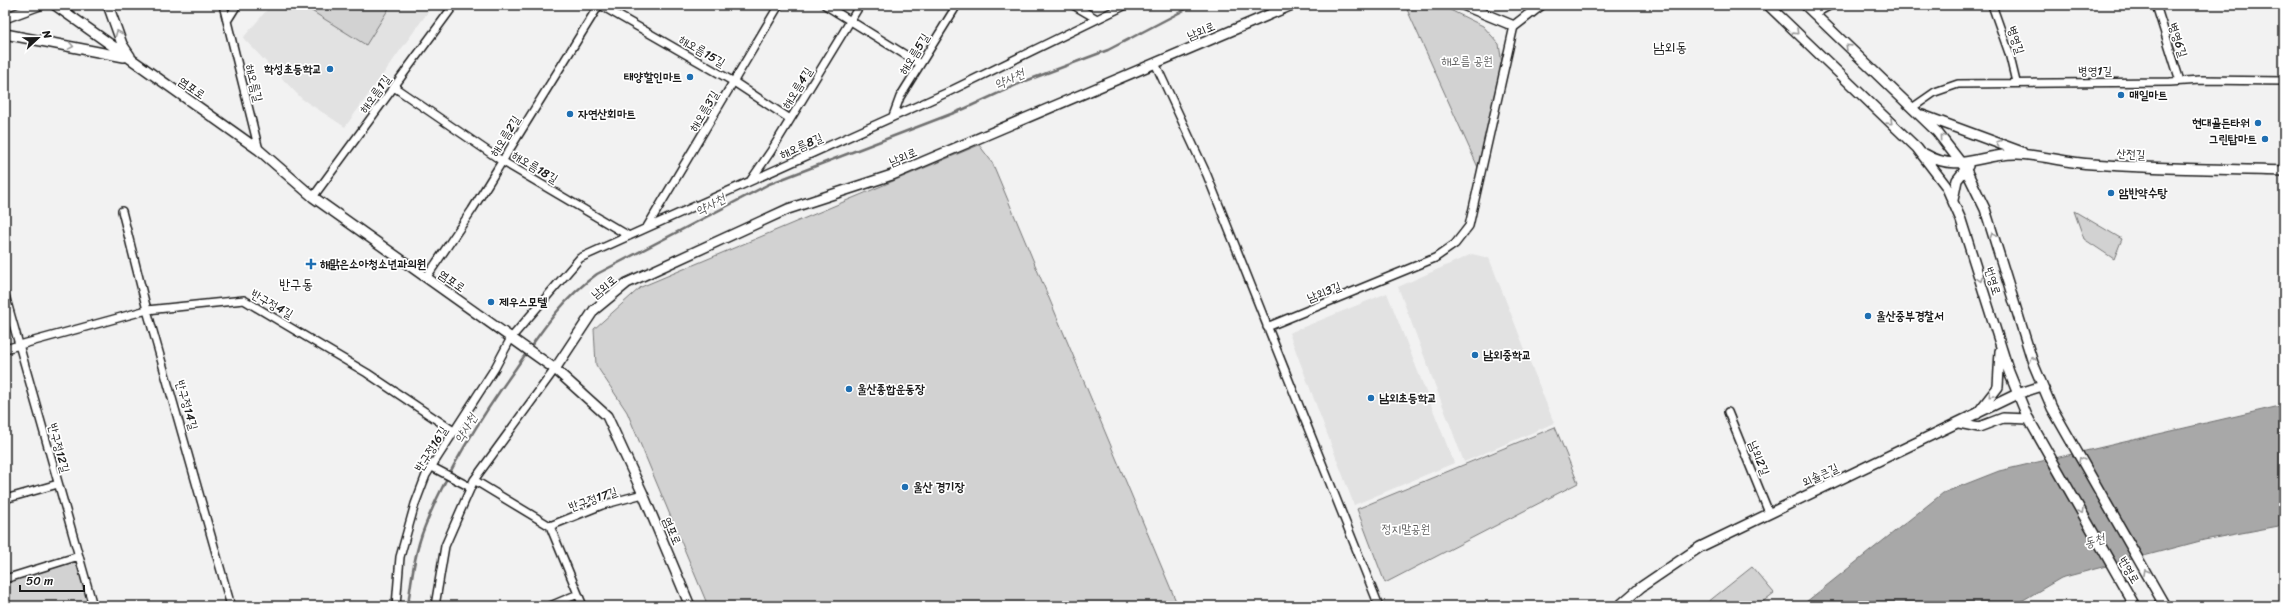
<svg xmlns="http://www.w3.org/2000/svg" width="2289" height="611" viewBox="0 0 2289 611" font-family="Sriracha,'Poor Story',sans-serif">
  <rect width="100%" height="100%" fill="#f2f2f2"/>
  <filter id="ink" filterUnits="userSpaceOnUse"><feTurbulence type="fractalNoise" baseFrequency=".025" numOctaves="2"/><feDisplacementMap in="SourceGraphic" scale="8" xChannelSelector="R" yChannelSelector="G"/><feConvolveMatrix kernelMatrix="1 2 1 2 8 2 1 2 1" color-interpolation-filters="sRGB"/></filter>
  <g filter="url(#ink)">
    <!-- built -->
    <path fill="#e2e2e2" d="M271,5h162l-88,122 -43,-28 -59,-61z
      M1472,254l17,4 65,165 -90,39 -66,-175z
      M1387,293l67,170 -100,42 -65,-172z"/>
    <!-- green -->
    <path fill="#d2d2d2" stroke="#777" d="M302,5h89l-25,40z
      M1405,5h35l43,21 16,18 4,27 -22,103z
      M979,145l13,17 186,444h-470l-81,-194 -31,-47 -2,-36 47,-42z
      M2074,211l48,28 -8,20 -30,-20z
      M1555,427l23,56 -193,100 -28,-74z
      M79,556l14,50h-88v-27z
      M1752,567l22,26 -17,13h-54z"/>
    <!-- water -->
    <path fill="#a8a8a8" stroke="#707070" d="M2284,405v120l-80,15 -143,38 -48,28h-212l142,-113 56,-22z"/>
    <g fill="none" stroke-linecap="round" stroke-linejoin="round">
      <!-- stream -->
      <path stroke="#707070" stroke-width="2.5" d="M408,606c3,-26 7,-56 17,-80 22,-56 56,-109 91,-158 25,-36 45,-68 81,-94l172,-90 195,-75 59,-27 85,-32 86,-45"/>
      <!-- street casing -->
      <g stroke="#1c1c1c" stroke-width="10">
        <path id="street" d="M223,5l36,145
          M600,5l134,77 56,37
          M825,5l95,59
          M1073,5l24,14
          M1992,5l17,48 7,29
          M2156,5l24,76
          M1814,14l17,-9
          M227,21l10,-16
          M1155,63l52,112 172,431
          M394,87l108,74 127,75
          M1912,108l23,-16 23,-8 212,-2 30,-2 84,1
          M893,116l7,-19 57,-92
          M751,180l20,-29 89,-146
          M313,197l141,-192
          M122,211l25,99 84,296
          M647,227l132,-222
          M426,278l46,-68 127,-205
          M5,295l88,311
          M1267,327l168,-69 20,-14 14,-18 45,-200
          M5,349l142,-39 97,-10 123,73 88,59
          M1728,412l41,101
          M432,467l38,20
          M474,480l76,46 52,-21 41,-11
          M5,499l53,-15
          M550,526l33,80
          M5,579l74,-23
          M396,606l4,-49 15,-53 11,-29 69,-107 16,-30 69,-80 366,-165 180,-88
          M435,606l10,-60 29,-66 81,-111
          M550,606l28,-12"/>
      </g>
      <!-- secondary casing -->
      <g stroke="#1c1c1c" stroke-width="12">
        <path id="secondary" d="M55,5l204,145 54,47 242,172 52,47 36,78 47,112
          M108,5l14,39 8,12
          M1463,5l51,21 27,-21
          M1768,5l149,143 29,38 15,34 48,152 18,44 108,190
          M1805,5l132,127 28,36 20,41 48,154 19,45 113,198
          M5,18l35,-13
          M5,34l119,23
          M1922,115l100,37
          M1925,154c33,20 57,-1 92,0 25,1 50,9 75,10 64,5 128,5 192,7
          M1953,200l4,-20 11,-14
          M555,369l39,-59 33,-27 161,-74 104,-34 400,-170
          M1977,414l21,-27 2,-36
          M1959,423l20,4 24,-9 26,1
          M1619,606l22,-19 59,-40 317,-153 25,-8"/>
      </g>
      <!-- street -->
      <use href="#street" stroke="#fff" stroke-width="7"/>
      <!-- secondary -->
      <use href="#secondary" stroke="#fff" stroke-width="9"/>
    </g>
    <!-- one-way arrows -->
    <defs><path id="oneway-chevron" d="M-2-3.5L2.5 0L-2 3.5" fill="none" stroke-width="1.6" stroke-linecap="round" stroke-linejoin="round"/></defs>
    <g stroke="#999">
      <use href="#oneway-chevron" transform="translate(1796 32) rotate(44)"/>
      <use href="#oneway-chevron" transform="translate(118 33) rotate(-112)"/>
      <use href="#oneway-chevron" transform="translate(71 46) rotate(10)"/>
      <use href="#oneway-chevron" transform="translate(1848 47) rotate(-136)"/>
      <use href="#oneway-chevron" transform="translate(1890 122) rotate(44)"/>
      <use href="#oneway-chevron" transform="translate(1942 137) rotate(-131)"/>
      <use href="#oneway-chevron" transform="translate(1998 143) rotate(-160)"/>
      <use href="#oneway-chevron" transform="translate(1993 235) rotate(-108)"/>
      <use href="#oneway-chevron" transform="translate(1980 279) rotate(73)"/>
      <use href="#oneway-chevron" transform="translate(2032 359) rotate(-108)"/>
      <use href="#oneway-chevron" transform="translate(1991 395) rotate(134)"/>
      <use href="#oneway-chevron" transform="translate(2081 460) rotate(-120)"/>
      <use href="#oneway-chevron" transform="translate(2081 511) rotate(60)"/>
      <use href="#oneway-chevron" transform="translate(2146 572) rotate(-120)"/>
    </g>
  </g>
  <!-- markers -->
  <g fill="#1f6fb2" stroke="#fff" stroke-width="1.5">
    <circle cx="330" cy="69" r="4"/>
    <circle cx="690" cy="77" r="4"/>
    <circle cx="2121" cy="95" r="4"/>
    <circle cx="570" cy="114" r="4"/>
    <circle cx="2258" cy="123" r="4"/>
    <circle cx="2265" cy="139" r="4"/>
    <circle cx="2111" cy="193" r="4"/>
    <path d="M309 258h4v4h4v4h-4v4h-4v-4h-4v-4h4z"/>
    <circle cx="491" cy="302" r="4"/>
    <circle cx="1868" cy="316" r="4"/>
    <circle cx="1475" cy="355" r="4"/>
    <circle cx="849" cy="389" r="4"/>
    <circle cx="1371" cy="398" r="4"/>
    <circle cx="905" cy="487" r="4"/>
  </g>
  <g text-anchor="middle" stroke-width="3.5" stroke-linejoin="round" paint-order="stroke">
    <!-- street labels -->
    <g font-size="12" fill="#1c1c1c" stroke="#fff">
      <text transform="translate(1201 31) rotate(-23)" y="4">남외로</text>
      <text transform="translate(2016 40) rotate(72)" y="4">병영길</text>
      <text transform="translate(2178 40) rotate(72)" y="4">병영6길</text>
      <text transform="translate(702 51) rotate(30)" y="4">해오름15길</text>
      <text transform="translate(914 54) rotate(-58)" y="4">해오름5길</text>
      <text x="2095" y="75">병영1길</text>
      <text transform="translate(254 83) rotate(76)" y="4">해오름길</text>
      <text transform="translate(192 88) rotate(35)" y="4">염포로</text>
      <text transform="translate(797 88) rotate(-58)" y="4">해오름4길</text>
      <text transform="translate(375 94) rotate(-54)" y="4">해오름1길</text>
      <text transform="translate(704 111) rotate(-59)" y="4">해오름3길</text>
      <text transform="translate(505 136) rotate(-58)" y="4">해오름2길</text>
      <text transform="translate(801 146) rotate(-24)" y="4">해오름8길</text>
      <text transform="translate(2131 154) rotate(3)" y="4">산전길</text>
      <text transform="translate(903 157) rotate(-23)" y="4">남외로</text>
      <text transform="translate(535 167) rotate(31)" y="4">해오름18길</text>
      <text transform="translate(452 281) rotate(35)" y="4">염포로</text>
      <text transform="translate(1993 281) rotate(73)" y="4">번영로</text>
      <text transform="translate(604 287) rotate(-40)" y="4">남외로</text>
      <text transform="translate(1324 292) rotate(-22)" y="4">남외3길</text>
      <text transform="translate(272 304) rotate(29)" y="4">반구정4길</text>
      <text transform="translate(187 405) rotate(74)" y="4">반구정14길</text>
      <text transform="translate(59 448) rotate(75)" y="4">반구정12길</text>
      <text transform="translate(431 449) rotate(-58)" y="4">반구정16길</text>
      <text transform="translate(1759 458) rotate(68)" y="4">남외2길</text>
      <text transform="translate(1820 475) rotate(-25)" y="4">외솔큰길</text>
      <text transform="translate(593 499) rotate(-19)" y="4">반구정17길</text>
      <text transform="translate(672 531) rotate(67)" y="4">염포로</text>
      <text transform="translate(2129 570) rotate(60)" y="4">번영로</text>
    </g>
    <!-- park labels -->
    <g font-size="12" fill="#5c5c5c" stroke="#fff">
      <text x="1467" y="65">해오름 공원</text>
      <text x="1406" y="533">정지말공원</text>
    </g>
    <!-- poi labels -->
    <g font-size="12" font-weight="bold" fill="#1c1c1c" stroke="#fff" text-anchor="start">
      <text x="322" y="73" text-anchor="end">학성초등학교</text>
      <text x="682" y="81" text-anchor="end">태양할인마트</text>
      <text x="2129" y="99">매일마트</text>
      <text x="578" y="118">자연산회마트</text>
      <text x="2250" y="127" text-anchor="end">현대골든타워</text>
      <text x="2257" y="143" text-anchor="end">그린탑마트</text>
      <text x="2119" y="197">암반약수탕</text>
      <text x="320" y="268">해맑은소아청소년과의원</text>
      <text x="499" y="306">제우스모텔</text>
      <text x="1876" y="320">울산중부경찰서</text>
      <text x="1483" y="359">남외중학교</text>
      <text x="857" y="393">울산종합운동장</text>
      <text x="1379" y="402">남외초등학교</text>
      <text x="913" y="491">울산 경기장</text>
    </g>
    <!-- water labels -->
    <g font-size="13" font-style="italic" fill="#5b5b5b" stroke="#fff">
      <text transform="translate(1009 78) rotate(-24)" y="5">약사천</text>
      <text transform="translate(710 204) rotate(-28)" y="5">약사천</text>
      <text transform="translate(465 428) rotate(-60)" y="5">약사천</text>
      <text transform="translate(2094 540) rotate(-17)" y="5">동천</text>
    </g>
    <!-- quarter labels -->
    <g font-size="14" fill="#1c1c1c" stroke="#fff">
      <text x="1670" y="52">남외동</text>
      <text x="296" y="289">반구동</text>
    </g>
  </g>
  <!-- margin -->
  <rect width="2289" height="611" fill="none" stroke="#fff" stroke-width="20"/>
  <rect x="10" y="10" width="2269" height="591" fill="none" stroke="#1c1c1c" stroke-width="1.5" filter="url(#ink)"/>
  <!-- north arrow -->
  <g transform="translate(38 38) rotate(68)" stroke="#ffffff" stroke-width="3" paint-order="stroke">
  <path d="M0-3L7 15L0 10L-7 15Z" fill="#1c1c1c"/>
  <text y="-6" font-size="11" font-weight="bold" text-anchor="middle" fill="#1c1c1c">N</text>
  </g>
  <!-- scale -->
  <path d="M20 585v6h64v-6" fill="none" stroke="#1c1c1c" stroke-width="2"/>
  <text x="26" y="585" font-size="12" fill="#1c1c1c" stroke="#ffffff" stroke-width="3" paint-order="stroke">50 m</text>
</svg>
